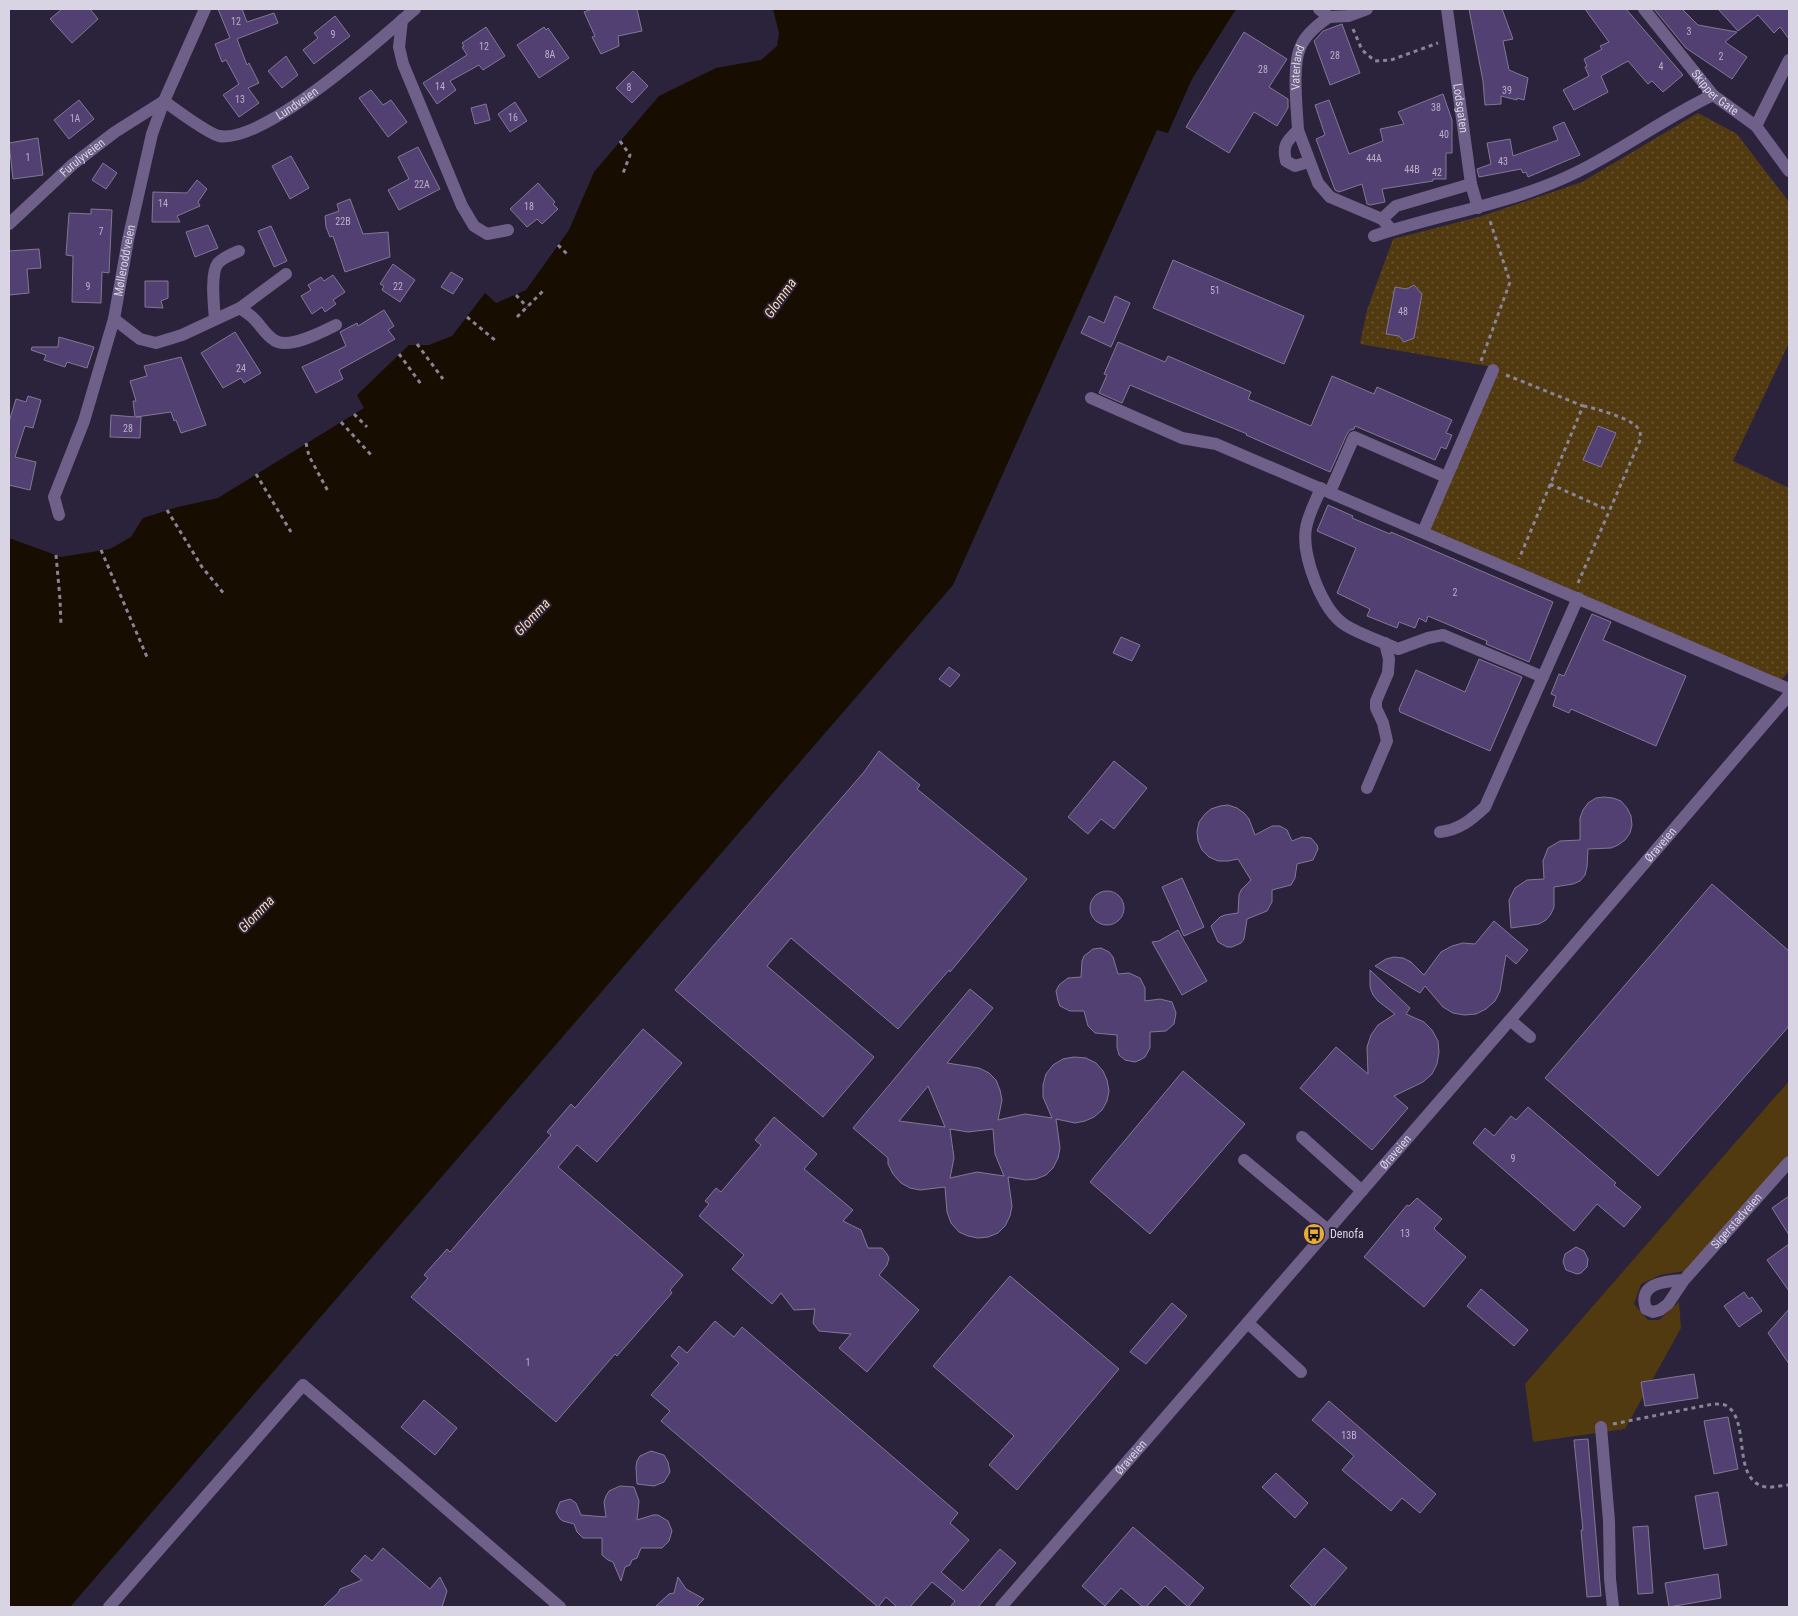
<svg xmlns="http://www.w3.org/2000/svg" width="1798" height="1616" viewBox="0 0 1798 1616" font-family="'Roboto Condensed',sans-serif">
  <defs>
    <pattern id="park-dots" width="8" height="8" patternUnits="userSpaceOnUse" patternTransform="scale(1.25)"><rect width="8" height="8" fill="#513910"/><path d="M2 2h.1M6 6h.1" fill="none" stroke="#695533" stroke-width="1.8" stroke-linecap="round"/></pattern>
  </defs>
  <rect width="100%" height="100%" fill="#2b233b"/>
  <!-- grass -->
  <path fill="#513910" d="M1789,1081v73l-104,117 -25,4 -19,9 -7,20 14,16h11l20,-18 2,26 -56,101 -92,13 -8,-58z"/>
  <!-- park -->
  <path fill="url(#park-dots)" d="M1698,113l39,21 52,68v141l-56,118 56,27v183l-11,13 -360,-154 75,-163 -133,-23 7,-34 26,-71 89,-23 100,-34z"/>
  <!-- water -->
  <path fill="#170d00" d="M773,9h463l-44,70 -24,54 -11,-3 -204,455 -883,1022h-61v-1069l52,19 49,-8 21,-12 12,-19 35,-11 40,-9 146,-90 -7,-13 52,-50h20l23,-9 33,-43 11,10 30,-13 43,-60 25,-58 65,-76 57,-28 45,-8 16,-14 2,-13z"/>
  <!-- building -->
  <path fill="#534073" stroke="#817894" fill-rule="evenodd" d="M62,9h28l8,10 -26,24 -22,-24z
    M218,9h24l5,13 27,-9 4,10 -41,16 10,26 2,-2 10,20 -11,5 11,15 -20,14 -16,-22 16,-11 -13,-24 -4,2 -7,-18 15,-6z
    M592,9h45l5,22 -24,5 1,10 -18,8 -9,-17 3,-1 -11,-24z
    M1469,9h33l11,30 -10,2 6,29 19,8 -4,22 -7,-2v2l-16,-4v8l-16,1 -2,-24z
    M1585,9h41l57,66 -20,17 -11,-11 -4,3 -20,-23 -27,15 7,16 -34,18 -11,-20 26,-14 -4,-9 2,-1 -3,-7 18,-10 -2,-3 9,-4z
    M1654,9h28l16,16 39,7 -12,10 22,15 -15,22 -46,-31z
    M1718,9h71v30l-9,-12 -6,6 -16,-18 -20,16z
    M335,16l15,20 -36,28 -11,-14 15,-12 -4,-5z
    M1342,24l18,49 -30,12 -16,-44 9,-10z
    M486,27l19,29 -22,14 -4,-5 -29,16 6,9 -19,14 -14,-21 44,-28 -5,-8 2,-1 -2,-3z
    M544,27l2,3 2,-2 21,30 -30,20 -22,-33z
    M1244,32l43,27 -18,28 19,12v9l-11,18 -23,-14 -25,41 -43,-26z
    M286,56l12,19 -16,13 -14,-17z
    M633,71l15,15 -16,17 -16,-15z
    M371,90l12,15 8,-5 16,22 -19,15 -29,-39z
    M1443,94l9,26v33h-6v26h-13v2l-51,8 3,13 -15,3 -3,-1 -5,-20 -23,8 -4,-2 -19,-51 9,-4 -10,-30 14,-5 20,54 34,-13 -3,-12 24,-5 -6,-12z
    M79,100l15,19 -25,20 -15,-19z
    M515,102l12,19 -17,11 -12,-18z
    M486,104l4,16 -15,4 -4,-16z
    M1564,122l16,33 -52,22 -2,-5 -3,1 -2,-4 -42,8 -2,-8 14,-5 -4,-21 23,-4 3,17 45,-16 -5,-13z
    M38,138l5,37 -30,4 -4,-36z
    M418,147l22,42 -41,21 -11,-20 21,-11 -11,-22z
    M291,156l18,32 -19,11 -18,-33z
    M103,163l14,10 -11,16 -14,-9z
    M197,180l10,9 -9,13 2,4 -23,10 3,6h-28l1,-30 34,1z
    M538,183l17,19 -2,2 5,5 -16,15 -5,-5 -10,8 -17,-18z
    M350,199l13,35 25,-2 2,25 -45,15 -12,-36 -3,1 -4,-10 -1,-11 14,-5 -2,-7z
    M91,209l21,1 -3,63 -7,-1 -1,31 -29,-1 1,-46 -7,-1 3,-42 22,1z
    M208,225l10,23 -23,9 -9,-25z
    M271,226l16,35 -13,6 -16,-36z
    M39,249l2,19 -14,1 2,24 -20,2v-44z
    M1173,260l131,56 -20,48 -131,-56z
    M393,264l22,16 -15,22 -18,-12 2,-4 -4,-2z
    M451,272l12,7 -10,15 -12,-7z
    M333,275l12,17 -12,8 3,4 -11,8 -3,-5 -10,7 -11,-18 10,-6 -3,-5 13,-8 3,4z
    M145,281h23v17l-7,3 2,7 -18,-1z
    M1414,285l8,9 -8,44 -10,4 -5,-6 -13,-2 9,-47 12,2z
    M1115,296l15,7 -19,44 -30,-14 8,-17 15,7z
    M384,310l10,16 -6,4 7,9 -56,31 4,9 -27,14 -14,-26 44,-21 -6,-14 17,-9 1,3z
    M235,332l26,41 -17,10 -3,-5 -18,10 -22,-35z
    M59,337l35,10 -7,21 -20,-6 -2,5 -21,-7 2,-5 -15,-5 1,-3h26z
    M1118,342l47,20 3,-6 83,36 -3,7 63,27 21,-50 42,18 3,-7 75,33 -6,13 6,2 -6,14 -5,-2 -6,13 -80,-34 -1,3 -4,1 -3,4 -17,38 -84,-37 1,-1 -117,-49 -8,18 -23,-10 8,-18 -3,-1z
    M181,357l25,68 -25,8 -5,-13 -2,1 -3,-9 -35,5h5l-1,21 -30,-1 1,-22 24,2 -2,-16h3l-6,-20 17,-5 -3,-10z
    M28,396l13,4 -8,28 -8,-2 -10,31 21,5 -6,28 -21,-5v-63l7,-23 10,3z
    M1598,426l18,7 -15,34 -18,-7z
    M1328,505l25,11 -1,2 38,16 1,-2 162,70 -24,60 -43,-18 1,-3 -59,-25 -2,6 -7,-4 -4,10 -16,-6 -2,6 -30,-12 3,-7 -33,-16 19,-45 -39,-17z
    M1592,614l19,8 -8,18 83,36 -30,70 -85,-37 -2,4 -16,-7 3,-10 -5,-2 8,-20 5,2z
    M1121,637l19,8 -8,16 -19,-8z
    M1479,659l43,18 -32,74 -90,-39 -1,-3 17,-39 49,22z
    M949,667l11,8 -10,12 -11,-8z
    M879,751l41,34 -3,4 110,90 -77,93 -1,-2 -51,59 -107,-91 -24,28 107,91 -51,60 -148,-127 189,-218z
    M1114,761l33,27 -33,41 -13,-10 -13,15 -20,-17z
    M1604,797l9,1 8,3 6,7 4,8 1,9 -2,8 -5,7 -7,5 -7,3 -23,1 -1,18 -2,8 -5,6 -7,3 -19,3v20l-3,7 -5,6 -7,4 -28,4 -2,-28 6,-12 12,-8 17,-1 -1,-18 5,-13 12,-7 20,-1v-22l3,-8 5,-7 8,-5z
    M1228,805l9,3 7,5 5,6 6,16 17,-9h8l7,4 5,11 10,-4 9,1 6,7 1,4 -5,11 -16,4 -2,14 -4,7 -19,5v12l-5,9 -20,8 -3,20 -3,4 -9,4h-5l-9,-5 -7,-16 9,-9 5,-2 13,-2 1,-18 2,-5 10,-10 -13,-21 -10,2h-10l-9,-4 -7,-7 -4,-9 -1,-9 2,-10 6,-8 6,-5 9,-3z
    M1182,878l22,49 -20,9 -22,-49z
    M1712,884l77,67v75l-131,150 -113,-98z
    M1090 908a17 17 0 1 1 34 0a17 17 0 1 1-34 0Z
    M1494,921l34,29 -12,14 -10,-9 -6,36 -5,10 -9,8 -10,5 -12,1 -11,-2 -10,-6 -18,-21 -5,7 -45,-27 11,-7 8,-2 9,1 8,4 13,13 17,-23 11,-6 11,-3 12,1z
    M1178,930l29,51 -25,14 -30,-53 7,-1z
    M1101,948l8,4 4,5 5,17 11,-1 11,5 5,10v13l15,-2 12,3 4,11 -2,11 -8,7 -16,1v16l-5,9 -5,3 -5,2 -10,-2 -6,-5 -2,-8v-12l-22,-2 -7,-7 -4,-15h-14l-10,-5 -2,-5 -2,-10 3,-6 9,-7 13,-1 1,-16 2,-5 9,-7z
    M1370,970l40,38 -4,6 18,8 8,8 6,11 1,11 -2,12 -5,10 -9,8 -29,14 14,12 -36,42 -72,-62 36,-41 32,27 -1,-27 4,-12 7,-10 17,-11 -17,-13 -5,-6 -3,-8z
    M970,989l23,19 -46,55 32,5 10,5 7,7 4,10 2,10 -4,20 27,-6 27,4 -9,-21v-12l3,-11 7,-9 10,-6 11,-2 12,1 10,5 7,8 4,9 2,11 -2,10 -5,9 -8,7 -9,4 -10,2 -19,-4 4,29 -2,10 -5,10 -7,7 -10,4 -10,1 -18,-3 4,29 -2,10 -5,10 -7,7 -10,4 -10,1 -10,-2 -9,-4 -8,-9 -4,-11 -2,-25 -25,3 -10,-2 -9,-5 -8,-9 -5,-10v-6l-35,-30zM928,1086l17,41 -46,-6zM950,1129l18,3 25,-3 2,25 9,22 -27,-4 -27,6 4,-20z
    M643,1029l39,34 -85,99 -20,-17 -19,22 125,108 -13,15 2,3 -55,63 -2,-2 -59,68 -145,-125 17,-19 -4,-3 23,-26 3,3 101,-117 -4,-3 24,-28 4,4z
    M1183,1071l62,53 -95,110 -60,-52z
    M1528,1107l88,76 -2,2 27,22 -17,20 -27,-23 -23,27 -101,-88 12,-15 9,8 17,-20 5,4z
    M774,1117l43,37 -13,15 49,41 -10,11 18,9 7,18h14l5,6 2,4 -2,7 -8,10 40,35 -52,62 -28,-24 12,-14 -32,-3 -6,-8 2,-14 -21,1 -13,-17 -9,11 -40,-35 12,-14 -45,-39 10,-12 -4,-3 11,-13 5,4 40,-47 -6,-5z
    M1789,1196v39l-17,-27z
    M1417,1198l25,21 -8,9 1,2 31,27 -42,50 -60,-50 43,-52 2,1z
    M1789,1244v47l-22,-31z
    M1576,1247l8,4 4,8 -1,8 -6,6 -4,1 -11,-4 -3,-8 2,-8z
    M1010,1276l109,93 -102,121 -28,-25 25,-29 -81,-70z
    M1481,1289l47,41 -14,16 -47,-40z
    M1744,1292l5,7 3,-2 10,14 -23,16 -15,-21z
    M1172,1303l15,13 -41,48 -16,-12z
    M1789,1309v55l-21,-31z
    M715,1321l19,16 8,-10 216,186 -8,10 19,17 -28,32 22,19 37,-42 16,14 -38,44h-28l5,-6 -23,-19 -22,25h-13l-11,-10 -8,10 -217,-186 9,-10 -19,-16 28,-32 -8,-7 8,-10 8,7z
    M1694,1374l4,24 -53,8 -4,-24z
    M424,1400l33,28 -22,27 -34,-28z
    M1329,1401l107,93 -16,19 -18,-15 -11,13 -49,-41 12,-14 -42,-36z
    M1728,1417l10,52 -24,5 -10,-53z
    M1588,1439l13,157 -14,1 -6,-67h2l-9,-90z
    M651,1451l13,4 4,7 2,10 -6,10 -10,4 -17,-2 -1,-17 1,-6 3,-5z
    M1276,1473l32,30 -13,15 -33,-31z
    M620,1486l14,1 5,14 -2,19 16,-5h5l10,6 4,10 -3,10 -7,7h-21l-4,10 -5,2 -2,5 -5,2 -4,14 -8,-19 -5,-2 -6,-5v-17h-19l-6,-6 -3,-8 -11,-3 -3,-2 -4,-7 4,-10 10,-3 6,4 5,12 25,2 -2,-15 2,-6 3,-5z
    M1718,1492l9,53 -23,4 -9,-53z
    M1648,1526l5,67 -15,1 -5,-67z
    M1133,1527l71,61 -16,19 -23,-21 -19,21h-3l-22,-19 -16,18 -23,-20z
    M383,1548l47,41 10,-12 7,14 -5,16h-119l15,-14 2,-4 22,-9 -11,-9 14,-16 7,6z
    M1324,1548l23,20 -34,39 -23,-21z
    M1718,1574l3,24 -52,9 -4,-24z
    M678,1577l8,12 18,10 -8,8h-41l14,-13 5,-1z"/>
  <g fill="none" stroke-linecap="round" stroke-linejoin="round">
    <!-- path -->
    <path stroke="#8a8497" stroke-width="3" stroke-dasharray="4 4" stroke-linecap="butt" d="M1353,29l9,21 13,11 16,-1 47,-17
      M620,141l10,14 -8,21
      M558,245l10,10
      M516,295l11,12
      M467,317l29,24
      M517,317l27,-27
      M417,344l26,35
      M399,354l22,30
      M1481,361l29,-79 -21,-64
      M1506,375l77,31 -64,153
      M354,414l13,13
      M341,422l31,34
      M306,443l3,13 20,37
      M256,474l35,58
      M1550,484l58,26
      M167,510l35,57 23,28
      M101,550l46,107
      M56,555l4,44 1,27
      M1578,583l63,-145c-1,-5 -1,-8 -4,-11 -8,-9 -42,-19 -54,-21
      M1613,1424l100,-20c4,0 8,0 12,1 27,13 5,76 41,82 7,1 16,-2 23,-2"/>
    <!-- minor -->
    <g stroke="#6e6089" stroke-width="12">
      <path d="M1319,9l10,8 19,-1 19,-7"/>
      <path id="s1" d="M1447,9l24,175 7,24"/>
      <path id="s2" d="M1644,9l69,86 43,31 33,45"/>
      <path d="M402,20l-3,27 4,17 59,142 12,20 13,8 21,-4"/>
      <path d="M1756,126l33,-66"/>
      <path d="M1298,130l20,53 12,14 52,22 10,11"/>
      <path id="s3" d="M1309,160l-4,3 -10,3 -9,-5c-4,-16 1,-20 12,-31 -1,-21 -6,-63 2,-82 5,-13 17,-23 29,-31"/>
      <path d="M1382,219l14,-13 75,-22"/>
      <path id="s4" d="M9,224l63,-59 43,-33 49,-31c11,8 43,32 55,35 45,8 162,-97 196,-127"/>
      <path d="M1374,236c68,-23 139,-32 203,-64 47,-23 89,-55 136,-77"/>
      <path d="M240,308c5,4 11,7 15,12 6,6 11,15 19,20 14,10 48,-8 62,-15"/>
      <path d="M114,319l26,20 16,4 26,-8 58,-27 46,-34"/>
      <path d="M215,319c-1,-13 -5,-46 3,-56 6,-6 14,-9 21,-12"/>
      <path d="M1091,398l91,40 34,6 573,245"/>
      <path d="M1321,488c-5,13 -13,27 -15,40 -5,27 16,82 39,97 16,10 36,16 53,24l30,-11 15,-3 100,42"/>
      <path d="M1330,492l24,-55 92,40"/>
      <path id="s5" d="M59,515l-5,-18 30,-76 30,-102 14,-79 24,-106 12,-33 41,-92"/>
      <path d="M1423,532l70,-162"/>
      <path d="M1367,788l20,-47 -4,-18 -7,-15v-7l12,-28 1,-14 -4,-16"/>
      <path d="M1440,832c19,-2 31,-12 45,-25l93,-209"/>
      <path d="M1510,1020l20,17"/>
      <path d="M1302,1137l60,54"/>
      <path d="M1244,1160l84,70"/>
      <path id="s6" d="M1684,1280c-19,1 -47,3 -38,29l7,3 7,-2 8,-6 16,-24 105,-118"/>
      <path d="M1248,1323l53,49"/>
      <path d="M1601,1427l8,94 1,58 3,28"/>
      <path d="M109,1607l194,-222 257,222"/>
      <path id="s7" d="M1001,1607l509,-587 279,-325"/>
    </g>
  </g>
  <!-- icons -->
  <defs>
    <g id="bus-disc" transform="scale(1.125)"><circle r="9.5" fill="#eaaa38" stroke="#2b233b"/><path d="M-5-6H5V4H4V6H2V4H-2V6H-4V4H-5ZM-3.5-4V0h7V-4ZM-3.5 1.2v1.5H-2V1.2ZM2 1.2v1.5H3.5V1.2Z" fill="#111"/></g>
  </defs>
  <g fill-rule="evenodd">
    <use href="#bus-disc" x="1314" y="1234"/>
  </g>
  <g text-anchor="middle" stroke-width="4" stroke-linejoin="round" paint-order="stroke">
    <!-- number labels -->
    <g font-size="10" fill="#b8afc8">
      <text x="236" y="25">12</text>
      <text x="1689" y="35">3</text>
      <text x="333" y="38">9</text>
      <text x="484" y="50">12</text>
      <text x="550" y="58">8A</text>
      <text x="1335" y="59">28</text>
      <text x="1721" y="60">2</text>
      <text x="1661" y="70">4</text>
      <text x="1263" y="73">28</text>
      <text x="440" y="90">14</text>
      <text x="629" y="91">8</text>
      <text x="1507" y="94">39</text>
      <text x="240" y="103">13</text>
      <text x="1436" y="111">38</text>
      <text x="513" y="121">16</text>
      <text x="75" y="122">1A</text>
      <text x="1444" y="138">40</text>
      <text x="28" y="161">1</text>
      <text x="1374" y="162">44A</text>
      <text x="1503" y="165">43</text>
      <text x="1412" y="173">44B</text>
      <text x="1437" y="176">42</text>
      <text x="422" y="188">22A</text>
      <text x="163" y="207">14</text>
      <text x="529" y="210">18</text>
      <text x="343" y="225">22B</text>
      <text x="101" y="235">7</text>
      <text x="88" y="290">9</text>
      <text x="398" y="290">22</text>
      <text x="1215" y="294">51</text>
      <text x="1403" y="315">48</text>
      <text x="241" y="372">24</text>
      <text x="128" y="432">28</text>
      <text x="1455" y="596">2</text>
      <text x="1513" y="1162">9</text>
      <text x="1405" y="1237">13</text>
      <text x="528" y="1366">1</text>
      <text x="1349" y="1439">13B</text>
    </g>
    <!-- street labels -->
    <g font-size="12" fill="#d9d4e4" stroke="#2b233b">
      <text dy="4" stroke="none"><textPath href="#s3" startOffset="124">Vaterland</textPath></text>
      <text dy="4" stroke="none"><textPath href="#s2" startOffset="110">Skipper Gate</textPath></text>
      <text dy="4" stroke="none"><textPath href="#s4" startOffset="350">Lundveien</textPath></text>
      <text dy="4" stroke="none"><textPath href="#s1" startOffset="100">Lodsgaten</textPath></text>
      <text dy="4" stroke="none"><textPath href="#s4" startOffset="99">Furulyveien</textPath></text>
      <text dy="4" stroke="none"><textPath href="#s5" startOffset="266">Mølleroddveien</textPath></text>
      <text dy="4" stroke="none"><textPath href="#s7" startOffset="1008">Øraveien</textPath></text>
      <text dy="4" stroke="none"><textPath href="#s7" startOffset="602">Øraveien</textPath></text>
      <text dy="4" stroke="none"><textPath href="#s6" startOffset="191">Sigerstadveien</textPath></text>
      <text dy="4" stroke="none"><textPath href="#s7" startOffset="198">Øraveien</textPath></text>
    </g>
    <!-- poi labels -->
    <g font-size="12" fill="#d9d4e4" stroke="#2b233b" text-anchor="start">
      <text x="1330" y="1238">Denofa</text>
    </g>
    <!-- water labels -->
    <g font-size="14" font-style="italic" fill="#fadbad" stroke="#2b233b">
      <text transform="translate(780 298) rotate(-55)" y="5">Glomma</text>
      <text transform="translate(532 617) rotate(-47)" y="5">Glomma</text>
      <text transform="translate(256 914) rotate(-46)" y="5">Glomma</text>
    </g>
  </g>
  <!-- border -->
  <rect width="1798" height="1616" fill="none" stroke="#d9d4e4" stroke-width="20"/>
</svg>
